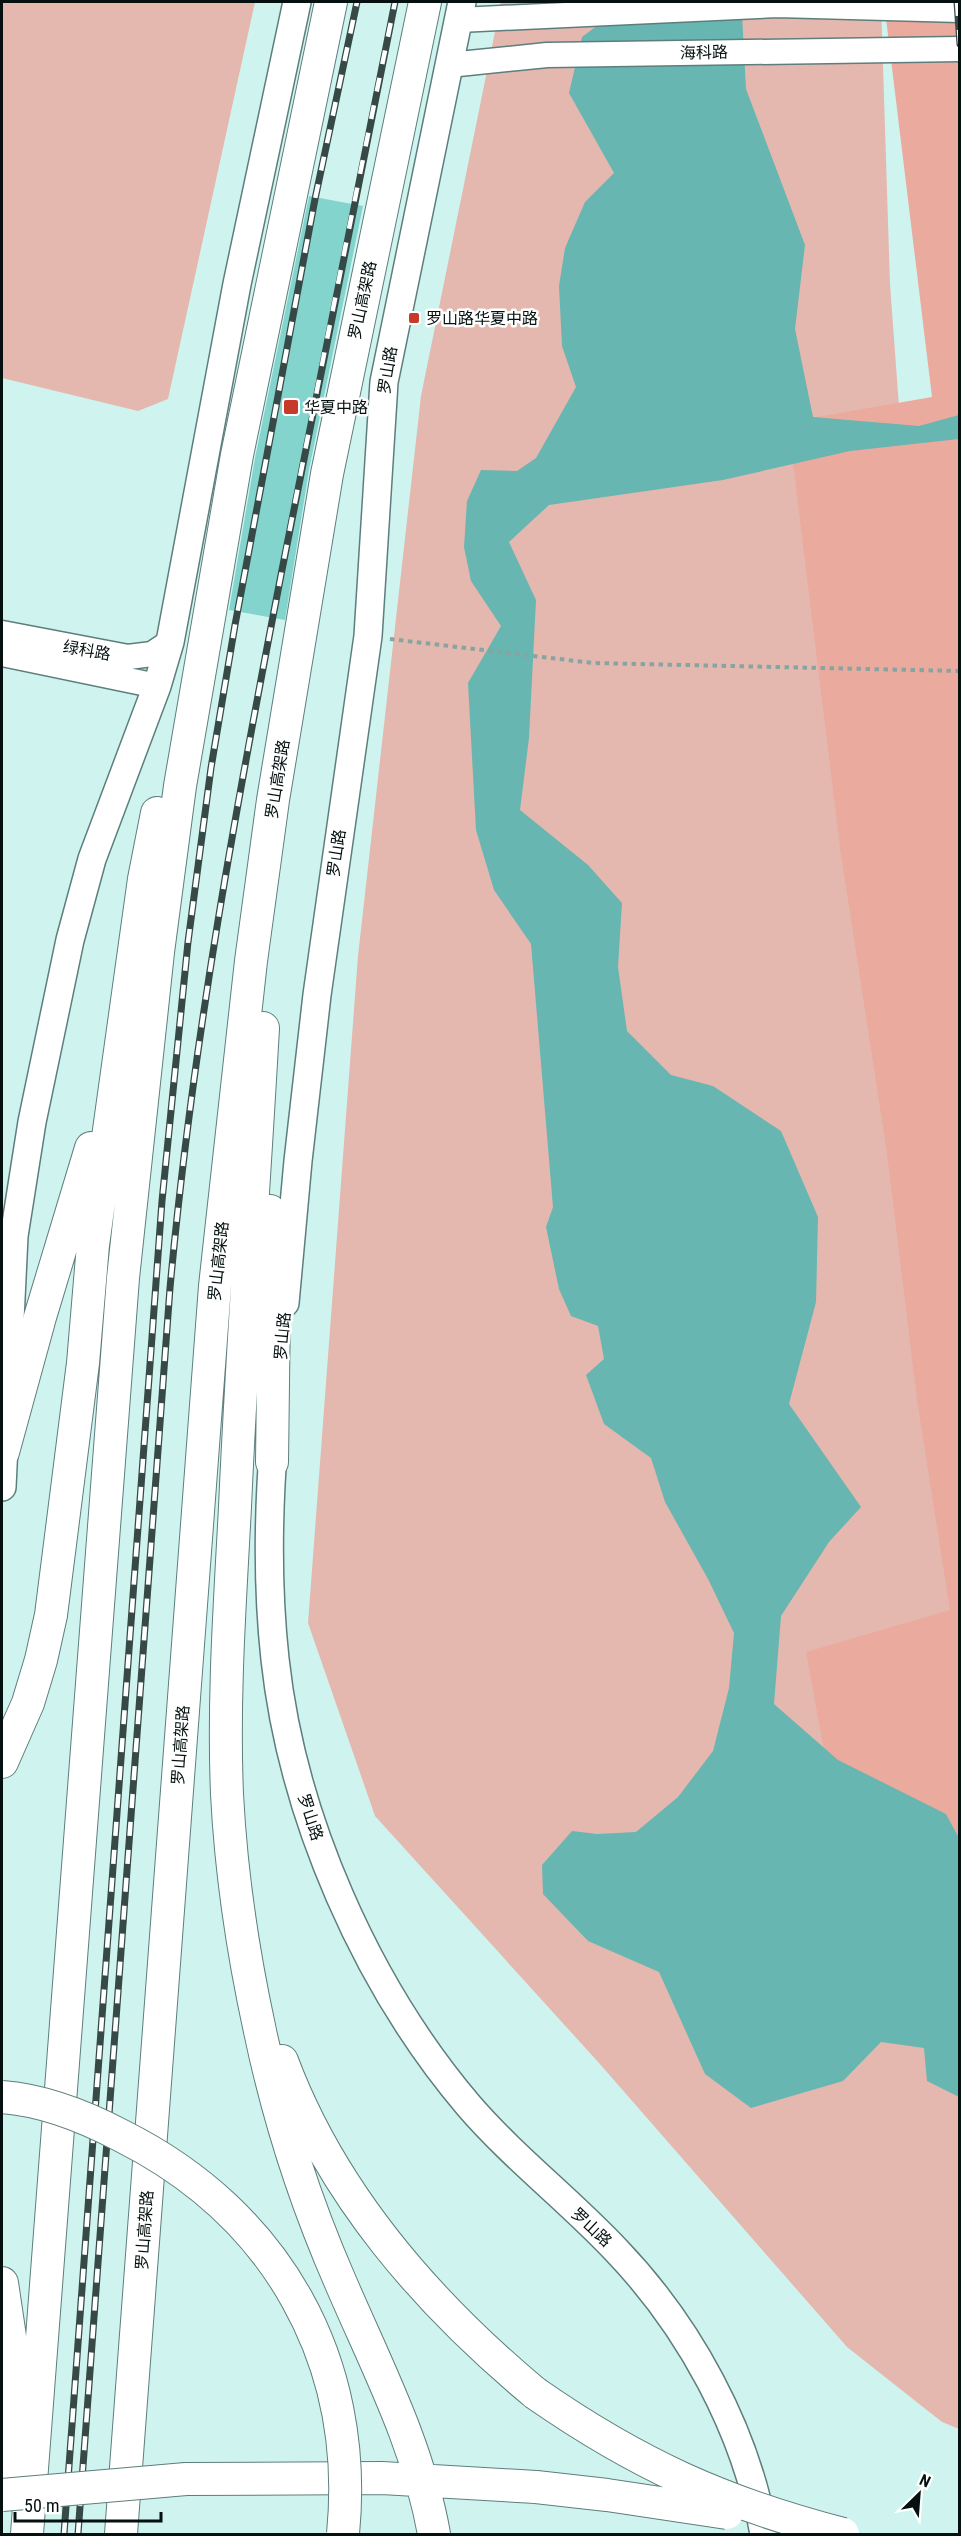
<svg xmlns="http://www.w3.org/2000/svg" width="961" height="2536" viewBox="0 0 961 2536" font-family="'Roboto Condensed','Noto Sans SC',sans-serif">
  <rect width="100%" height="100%" fill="#cff4f0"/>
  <!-- green -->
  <path fill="#e4b8af" d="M2,2h253l-87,397 -30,12 -136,-33z
    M501,2h380l9,282 45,613 25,139 -1,1393 -17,-7 -95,-75 -248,-284 -224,-247 -67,-193 50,-667 63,-560z"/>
  <!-- forest -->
  <path fill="#ebaa9e" d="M884,2h75v1836l-13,-24 -114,-20 -26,-142 144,-42 -33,-210 -30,-247 -47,-305 -52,-426 144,-25z"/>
  <!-- water -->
  <path fill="#67b6b1" d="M617,11l125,3 4,75 59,156 -10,84 18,88 106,9 40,-11v24l-109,12 -127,29 -174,25 -40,37 27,58 -7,138 -9,72 68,55 34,38 -4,64 9,64 44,44 42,11 68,45 37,86 -2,85 -27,102 72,103 -32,35 -48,74 -7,88 64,56 108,54 13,24v259l-32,-16 -3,-33 -43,-6 -38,39 -92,27 -46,-34 -46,-102 -71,-31 -45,-47 -1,-29 30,-34 25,3 39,-2 42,-35 35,-46 16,-63 5,-55 -26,-54 -43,-77 -14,-44 -47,-34 -18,-49 18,-16 -6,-33 -27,-10 -12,-27 -13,-62 7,-20 -22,-263 -37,-54 -18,-60 -8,-147 33,-57 -30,-45 -7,-34 3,-46 14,-31 36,1 19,-13 40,-71 -14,-41 -3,-60 6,-38 20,-46 29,-29 -45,-80 13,-56z"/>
  <!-- building -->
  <path fill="#84d4ce" d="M309,196l54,10 -54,264 -24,150 -56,-10 26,-152z"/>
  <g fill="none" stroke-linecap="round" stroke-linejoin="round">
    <!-- secondary casing -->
    <g stroke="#5d7e7c" stroke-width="27">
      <path id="secondary" d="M459,20l318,-15 183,5
        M449,65l98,-10 413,-6
        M2,633l126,24 24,-3 18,-12
        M2,654l155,32"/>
    </g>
    <!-- primary casing -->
    <g stroke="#5d7e7c" stroke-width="30">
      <path id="primary" d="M285,1303l13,-142 19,-166 51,-359 16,-254 78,-380
        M274,1440c-6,73 -7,146 1,219 17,157 91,326 194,447 45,52 100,94 147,144 73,76 130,180 148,284
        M2,1487l12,-251 18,-114 38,-182 22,-81 65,-173 13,-44 67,-358 60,-282"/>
    </g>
    <!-- highway casing -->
    <g stroke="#5d7e7c" stroke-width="34">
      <path id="highway" d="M263,1028c-9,160 -21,319 -28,479 -5,95 -12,191 -8,287 4,79 16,159 33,237 18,86 45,170 80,250 36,84 78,163 94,253
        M270,1211l4,94 -2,157
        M3,1452l37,-135 51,-169
        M2,1762l26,-59 13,-43 10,-45 32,-252 10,-118 51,-366 13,-66
        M282,2061c50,134 145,242 253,332
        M2,2283l11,74 -1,122
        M186,2479l196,-1 154,9
        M27,2534l96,-1256 35,-326 22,-166 57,-331 94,-453
        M121,2534l94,-1248 36,-325 22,-161 54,-326 98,-472"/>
    </g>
    <!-- path -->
    <path stroke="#88a4a1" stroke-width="4" stroke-dasharray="4.5 4.5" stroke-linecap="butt" d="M390,639l203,24 367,8"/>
    <!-- secondary -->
    <use href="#secondary" stroke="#fff" stroke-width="24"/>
    <!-- primary -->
    <use href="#primary" stroke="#fff" stroke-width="27"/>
    <!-- highway -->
    <use href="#highway" stroke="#fff" stroke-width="32"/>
    <!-- rail casing -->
    <g stroke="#374947" stroke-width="7">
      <path id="rail" d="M957,2l3,42
        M64,2534l98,-1333 26,-259 23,-174 24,-143 80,-426 42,-197
        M78,2534l92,-1246c22,-241 65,-476 111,-713 37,-192 75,-383 114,-573"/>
    </g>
    <!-- rail -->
    <use href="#rail" stroke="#fff" stroke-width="4.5" stroke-dasharray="14" stroke-linecap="butt"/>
    <!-- highway-bridge casing -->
    <g stroke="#5d7e7c" stroke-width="34" stroke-linecap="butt">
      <path id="highway-bridge" d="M2,2097c40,3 84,20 120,39 155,78 238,225 221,398
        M535,2393c102,71 188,110 308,141
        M536,2487l71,8 120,18
        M2,2495l184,-16"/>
    </g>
    <!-- highway-bridge -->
    <use href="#highway-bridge" stroke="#fff" stroke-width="32"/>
  </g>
  <!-- markers -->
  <g fill="#c73a29" stroke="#fff" stroke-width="2">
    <rect x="408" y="312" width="12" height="12" rx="3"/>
    <rect x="283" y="399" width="16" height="16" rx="3"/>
  </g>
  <g text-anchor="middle" stroke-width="5" stroke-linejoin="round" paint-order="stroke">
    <!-- street labels -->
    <g font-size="16" fill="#051110" stroke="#fff">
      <text transform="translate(704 52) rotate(-1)" y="6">海科路</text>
      <text transform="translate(362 300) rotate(-78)" y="6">罗山高架路</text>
      <text transform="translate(387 370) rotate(-81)" y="6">罗山路</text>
      <text transform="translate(87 650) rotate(10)" y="6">绿科路</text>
      <text transform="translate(277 779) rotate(-81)" y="6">罗山高架路</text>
      <text transform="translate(336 853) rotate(-82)" y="6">罗山路</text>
      <text transform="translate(218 1261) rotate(-84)" y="6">罗山高架路</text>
      <text transform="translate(282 1336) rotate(-85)" y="6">罗山路</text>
      <text transform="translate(180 1745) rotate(-86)" y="6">罗山高架路</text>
      <text transform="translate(311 1817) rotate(72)" y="6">罗山路</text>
      <text transform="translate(592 2227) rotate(43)" y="6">罗山路</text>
      <text transform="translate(144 2230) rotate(-86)" y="6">罗山高架路</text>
    </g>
    <!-- poi labels -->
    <g font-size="16" fill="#051110" stroke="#fff" text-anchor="start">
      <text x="426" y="324">罗山路华夏中路</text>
      <text x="304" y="413">华夏中路</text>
    </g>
  </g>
  <!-- border -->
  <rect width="961" height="2536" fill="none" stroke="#051110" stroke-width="6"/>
  <!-- north arrow -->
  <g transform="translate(919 2494) rotate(25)" stroke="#ffffff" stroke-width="4.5" paint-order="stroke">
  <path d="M0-4.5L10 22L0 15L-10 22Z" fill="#051110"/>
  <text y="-9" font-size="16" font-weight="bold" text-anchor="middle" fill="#051110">N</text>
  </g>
  <!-- scale -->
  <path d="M15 2512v9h146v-9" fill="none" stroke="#051110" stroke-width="3"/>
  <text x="24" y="2512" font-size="18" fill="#051110" stroke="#ffffff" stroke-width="4.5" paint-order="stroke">50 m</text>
</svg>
